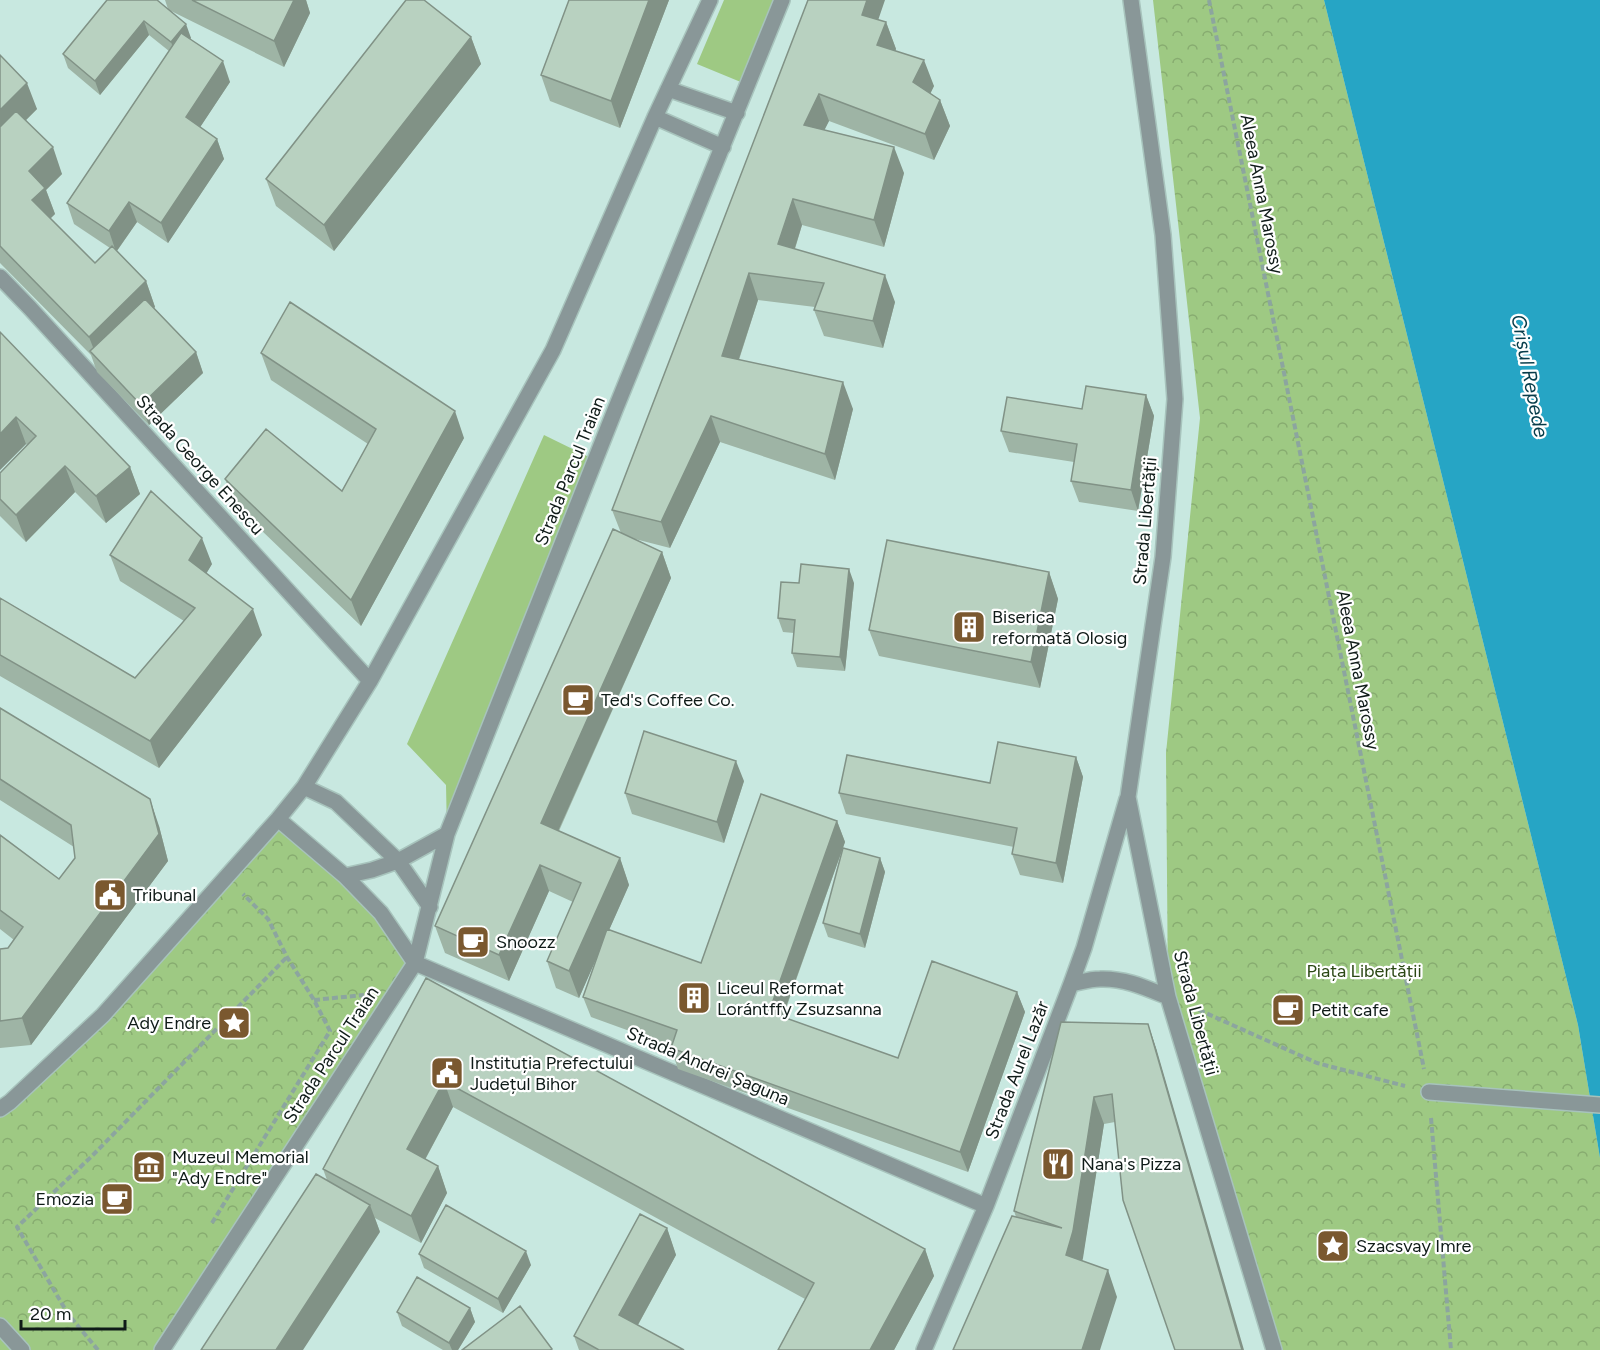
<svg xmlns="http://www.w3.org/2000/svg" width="1600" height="1350" viewBox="0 0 1600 1350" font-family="Figtree,sans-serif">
  <defs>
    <pattern id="park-crowns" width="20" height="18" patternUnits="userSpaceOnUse" patternTransform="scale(1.5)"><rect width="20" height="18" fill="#9ec983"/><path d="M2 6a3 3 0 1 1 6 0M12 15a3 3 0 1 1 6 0" fill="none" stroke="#87ac70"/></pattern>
  </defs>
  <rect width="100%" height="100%" fill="#c8e8e0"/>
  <!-- grass -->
  <path fill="#9ec983" d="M724,0h58l-34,85 -51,-21z
    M544,435l51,25 -148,374 -1,-49 -39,-41z"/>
  <!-- park -->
  <path fill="url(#park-crowns)" d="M1153,0h171l254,1025 22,133v192h-326l-106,-353 -2,-244 34,-335z
    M278,819l67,57 70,87 -253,387h-162v-243l10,-5z"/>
  <!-- water -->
  <path fill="#26a5c5" d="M1324,0h276v1158l-22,-133z"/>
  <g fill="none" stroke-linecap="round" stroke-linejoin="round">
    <!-- minor casing -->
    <g stroke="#a7c3bc" stroke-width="18">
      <path id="minor" d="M1131,0l32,235 12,164 -12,158 -35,240 40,200 106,353
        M668,89l69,24
        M655,117l68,30
        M0,277l30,31 340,373
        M304,787l32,15 62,59 32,46
        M278,819l67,57 36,37 34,50
        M345,876l27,-6 26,-9 49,-27
        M415,963l571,243
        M1071,984c10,-2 19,-5 29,-5 25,-1 46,9 68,18
        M1429,1092l171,13
        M0,1109l10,-7 93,-87 175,-196 26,-32 66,-106 183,-331 102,-233 55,-117
        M0,1326l22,24
        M162,1350l253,-387 32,-129 168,-424 167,-410
        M924,1350l62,-144 85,-222 13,-36 43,-149"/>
    </g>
    <!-- path -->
    <path stroke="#8ca59f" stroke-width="4" stroke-dasharray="6 3" stroke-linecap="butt" d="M1209,0l215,1069
      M314,1000l50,-5
      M1199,1010l118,53 88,23
      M1431,1118l20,232
      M212,1223l118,-192 -16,-31 -27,-43 -19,-38 -25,-25
      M98,1350l-30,-36 -51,-87 75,-71 195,-199"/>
    <!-- minor -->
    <use href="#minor" stroke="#899798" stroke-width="15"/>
  </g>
  <!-- wall -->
  <path fill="#9eb4a5" d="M165,0h141l4,13 -26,54 -113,-56 20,27 -1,1 40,43 -30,45 17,12 7,20 -56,84 -31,-21 -20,29 29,30 9,26 -1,1 42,44 7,21 -54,52 -52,-53 -6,-17 -91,-92v-208l37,54 -11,11 36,54 -16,16 9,24 -5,4 45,45 15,-15 -36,-24 -7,-21 102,-152 -20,-16 -49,60 -32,-27 -5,-14 105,-45z
    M569,0h100l-49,128 -70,-27 -9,-26z
    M808,0l78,22 10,27 -1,1 39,36 -4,7 10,7 10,26 -16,34 -105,-39 -5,9 80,43 -20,74 -82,-22 -7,24 100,53 -12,46 -59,-12 -10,-26 1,-3 -57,-7 -19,60 114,49 -18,71 -115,-38 -50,106 -35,-9 27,13 9,26 -112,253 61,27 9,27 -20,45 92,33 136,-142 8,21 -62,175 115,41 119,-66 8,20 -57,160 -290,-103 -7,-21v-2l-80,-29 -8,-20 17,-48 -21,49 -23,-10 -9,-27 26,-59 -24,-11 -40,90 -64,-28 -10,-27 186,-393 -9,-23z
    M471,37l10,27 -147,187 -58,-45 -10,-27z
    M0,332l130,135 10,27 -34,29 -31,-31 -49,50 -26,-26v-43l27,-28 -1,-1 -26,26z
    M261,353l203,85 -103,188 -126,-121 -10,-26 117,12 26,-47 -97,-64z
    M1146,395l8,21 -16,95 -59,-9 -8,-21 3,-19 -65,-10 -8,-21 81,-22z
    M110,555l102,9 -6,9 56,62 -103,133 -159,-92v-78l135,80 49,-57 -64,-40z
    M1049,572l9,27 -18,89 -161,-32 -10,-26z
    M799,583h55l-9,88 -48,-4 -5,-14 2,-20 -11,-1 -5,-14z
    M0,708l159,118 9,35 -137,184 -31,3v-99l8,-1 6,-8 -14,-11v-94l59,44 16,-21 -1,-11 -74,-47z
    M1076,757l7,20 -20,106 -43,-8 -8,-21 2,-7 -168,-33 -7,-21 151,-10z
    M744,781l-20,62 -92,-29 -7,-21z
    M880,858l5,14 -20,76 -37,-11 -5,-14z
    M426,978l499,271 9,27 -40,74h-116l27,-51 -352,-192 -28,53 13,6 9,27 -26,50 -46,-25 5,14 -53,-52 -4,-11z
    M1061,1022l87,2 9,27 -42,71 -11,2 -22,137 35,36 -101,-80 -2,-6z
    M667,1228l9,27 -38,70 46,25h-105l-5,-14z
    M419,1254l112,11 -28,48 -79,-45z
    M470,1308l5,14 -17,28h-15l-41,-24 -5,-14z"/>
  <!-- shaded-wall -->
  <path fill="#819286" d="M294,0h12l4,13 -26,54 -10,-26z
    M649,0h20l-49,128 -9,-27z
    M867,0h18l-14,41 -9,-26z
    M144,21l5,14 -49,60 -5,-14z
    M886,22l10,27 -9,22 -10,-26z
    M186,24l5,14 -15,18 -5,-14z
    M471,37l10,27 -147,187 -10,-26z
    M924,60l10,26 -11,23 -10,-27z
    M223,61l7,21 -37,56 -7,-21z
    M27,83l10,26 -37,37v-36z
    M819,94l10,27 -15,30 -10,-26z
    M940,100l10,26 -16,34 -9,-26z
    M217,139l7,20 -56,84 -7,-20z
    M53,147l9,27 -16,16 9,24 -13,13 -10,-27 -3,-29z
    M894,147l10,26 -20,74 -10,-27z
    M793,199l9,26 -14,45 -10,-26z
    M129,202l8,20 -21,30 -7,-21z
    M749,273l9,27 -27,83 -9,-27z
    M885,275l10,27 -12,46 -10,-27z
    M146,281l9,26 -55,55 -2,-2 -9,-23z
    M196,352l7,21 -54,52 -8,-20z
    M843,382l10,27 -18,71 -10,-26z
    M1146,395l8,21 -16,95 -7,-21z
    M455,411l9,27 -103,188 -10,-26z
    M711,416l9,26 -50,106 -9,-26z
    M16,417l10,27 -26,26v-36z
    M65,466l10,26 -49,50 -10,-27z
    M130,467l10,27 -34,29 -10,-27z
    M202,538l10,26 -13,22 -10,-26z
    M662,552l9,26 -121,271 -9,-26z
    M849,569l5,14 -9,88 -5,-14z
    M1049,572l9,27 -18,89 -9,-26z
    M253,609l9,26 -103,133 -9,-27z
    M1076,757l7,20 -20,106 -7,-20z
    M736,761l8,20 -20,62 -7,-21z
    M150,799l9,27 9,35 -137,184 -9,-27z
    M837,821l8,21 -68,190 -8,-20z
    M620,858l9,27 -50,113 -10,-27z
    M880,858l5,14 -20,76 -5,-14z
    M540,865l9,26 -40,90 -10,-26z
    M1017,992l8,20 -57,160 -8,-20z
    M1148,1024l9,27 87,299h-2z
    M444,1081l9,26 -37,69 -9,-27z
    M1094,1097l10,27 -21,134 -7,24 -10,-27z
    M438,1166l9,27 -26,50 -10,-27z
    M370,1205l10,27 -77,118h-27z
    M667,1228l9,27 -47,86 -10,-26z
    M925,1249l9,27 -40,74h-24z
    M526,1251l5,14 -28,48 -5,-14z
    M1108,1270l9,27 -17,53h-18z
    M470,1308l5,14 -17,28h-6l-3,-7z"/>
  <!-- building -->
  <path fill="#b8d1c0" stroke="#819286" stroke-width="1.5" d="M107,0h50l29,24 -15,18 -27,-21 -49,60 -32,-27z
    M192,0h102l-20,41z
    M406,0h18l47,37 -147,188 -58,-46z
    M569,0h80l-38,101 -70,-26z
    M808,0h59l-5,15 24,7 -9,23 47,15 -11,22 27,18 -15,34 -106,-40 -15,31 90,22 -20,73 -81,-21 -15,45 107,31 -12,46 -59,-11 10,-27 -75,-10 -27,83 121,26 -18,72 -114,-38 -50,106 -49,-12z
    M181,33l42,28 -37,56 31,22 -56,84 -32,-21 -20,29 -42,-28z
    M0,55l27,28 -27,27z
    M16,111l37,36 -24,24 16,17 -13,12 63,63 17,-17 34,35 -57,56 -89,-91v-119z
    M145,299l51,53 -55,53 -51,-54z
    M290,302l165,109 -104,189 -126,-121 41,-50 76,62 34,-62 -115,-76z
    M0,332l130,135 -34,29 -31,-30 -49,49 -16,-16v-26l36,-37 -20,-19 -16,17z
    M1086,386l60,9 -15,95 -60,-9 6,-37 -76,-13 6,-34 75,12z
    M151,491l51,47 -13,22 64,49 -103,132 -150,-86v-57l135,80 60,-70 -85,-53z
    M613,529l49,23 -121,271 79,35 -51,113 -22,-10 34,-78 -41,-18 -41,90 -64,-29z
    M887,540l162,32 -18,90 -162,-32z
    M801,564l48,5 -9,88 -48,-4 3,-33 -17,-2 3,-36 18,1z
    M0,708l150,91 9,35 -137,184 -22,3v-72l8,-1 15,-21 -23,-17v-75l59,44 16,-21 -4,-33 -71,-46z
    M644,731l92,30 -19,61 -92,-29z
    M998,742l78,15 -20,106 -44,-9 5,-26 -178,-35 8,-38 143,28z
    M761,794l76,27 -68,191 129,46 34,-97 85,31 -57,160 -289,-104 6,-18 -94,-33 24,-68 94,34z
    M843,848l37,10 -20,76 -37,-11z
    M426,978l499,271 -55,101h-92l36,-67 -370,-202 -37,68 31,17 -27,50 -88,-47z
    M1061,1022l87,2 94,326h-67l-52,-150 -11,-106 -18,3 -21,134 -7,24 42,15 -26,80h-129l59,-134 50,12 -48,-17z
    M316,1174l54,31 -94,145h-75z
    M446,1205l80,46 -28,48 -79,-45z
    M640,1214l27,14 -48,87 65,35h-85l-25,-14z
    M417,1277l53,31 -21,35 -52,-31z
    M520,1306l32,43 -2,1h-88z"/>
  <!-- icons -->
  <defs>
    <g id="building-square" transform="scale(1.725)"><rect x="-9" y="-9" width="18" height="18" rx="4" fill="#7a582f" stroke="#fff"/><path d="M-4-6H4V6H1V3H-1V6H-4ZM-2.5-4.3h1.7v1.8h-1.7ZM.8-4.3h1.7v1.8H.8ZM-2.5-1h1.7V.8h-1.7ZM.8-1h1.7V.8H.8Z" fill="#fff"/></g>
    <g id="cafe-square" transform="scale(1.725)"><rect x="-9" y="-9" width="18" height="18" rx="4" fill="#7a582f" stroke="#fff"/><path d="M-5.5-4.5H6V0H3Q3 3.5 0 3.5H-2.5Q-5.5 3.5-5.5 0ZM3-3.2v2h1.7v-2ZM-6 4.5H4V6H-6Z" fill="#fff"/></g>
    <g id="civic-square" transform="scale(1.725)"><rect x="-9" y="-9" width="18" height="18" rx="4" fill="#7a582f" stroke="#fff"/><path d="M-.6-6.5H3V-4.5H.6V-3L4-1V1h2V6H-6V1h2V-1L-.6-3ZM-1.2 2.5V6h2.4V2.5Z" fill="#fff"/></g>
    <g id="sight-square" transform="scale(1.725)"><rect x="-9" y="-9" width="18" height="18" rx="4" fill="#7a582f" stroke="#fff"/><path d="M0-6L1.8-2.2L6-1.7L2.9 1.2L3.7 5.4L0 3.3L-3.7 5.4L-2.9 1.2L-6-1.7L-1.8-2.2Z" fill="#fff"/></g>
    <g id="restaurant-square" transform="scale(1.725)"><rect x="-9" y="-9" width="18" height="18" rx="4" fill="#7a582f" stroke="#fff"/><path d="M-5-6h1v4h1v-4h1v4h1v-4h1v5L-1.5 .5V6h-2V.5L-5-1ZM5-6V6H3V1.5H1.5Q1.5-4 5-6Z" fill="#fff"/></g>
    <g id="museum-square" transform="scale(1.725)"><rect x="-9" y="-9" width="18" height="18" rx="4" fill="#7a582f" stroke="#fff"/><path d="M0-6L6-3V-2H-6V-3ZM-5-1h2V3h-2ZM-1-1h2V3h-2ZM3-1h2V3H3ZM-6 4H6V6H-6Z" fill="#fff"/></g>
  </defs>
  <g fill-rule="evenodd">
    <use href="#building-square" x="969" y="627"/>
    <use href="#cafe-square" x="578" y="700"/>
    <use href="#civic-square" x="110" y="895"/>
    <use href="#cafe-square" x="473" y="942"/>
    <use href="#building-square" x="694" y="998"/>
    <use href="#cafe-square" x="1288" y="1010"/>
    <use href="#sight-square" x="234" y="1023"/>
    <use href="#civic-square" x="447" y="1073"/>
    <use href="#restaurant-square" x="1058" y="1164"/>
    <use href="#museum-square" x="149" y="1167"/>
    <use href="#cafe-square" x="117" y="1199"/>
    <use href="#sight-square" x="1333" y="1246"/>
  </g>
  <g text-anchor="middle" stroke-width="4.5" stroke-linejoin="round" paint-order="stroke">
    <!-- street labels -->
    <g font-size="18" fill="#0f1b18" stroke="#fff">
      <text transform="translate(1262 194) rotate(79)" y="6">Aleea Anna Marossy</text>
      <text transform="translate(200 465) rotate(48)" y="6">Strada George Enescu</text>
      <text transform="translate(570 471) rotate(-68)" y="6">Strada Parcul Traian</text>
      <text transform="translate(1145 521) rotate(-85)" y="6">Strada Libertății</text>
      <text transform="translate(1358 670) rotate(79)" y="6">Aleea Anna Marossy</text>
      <text transform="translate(1196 1013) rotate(75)" y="6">Strada Libertății</text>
      <text transform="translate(331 1055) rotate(-57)" y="6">Strada Parcul Traian</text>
      <text transform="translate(708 1066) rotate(23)" y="6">Strada Andrei Șaguna</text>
      <text transform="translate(1017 1070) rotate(-69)" y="6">Strada Aurel Lazăr</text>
    </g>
    <!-- poi labels -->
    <g font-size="18" fill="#0f1b18" stroke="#fff" text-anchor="start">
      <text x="992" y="623">Biserica<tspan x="992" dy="21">reformată Olosig</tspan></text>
      <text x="601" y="706">Ted's Coffee Co.</text>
      <text x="133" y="901">Tribunal</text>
      <text x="496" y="948">Snoozz</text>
      <text x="717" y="994">Liceul Reformat<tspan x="717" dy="21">Lorántffy Zsuzsanna</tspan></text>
      <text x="1311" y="1016">Petit cafe</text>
      <text x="211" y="1029" text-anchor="end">Ady Endre</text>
      <text x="470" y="1069">Instituția Prefectului<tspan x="470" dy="21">Județul Bihor</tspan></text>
      <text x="172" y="1163">Muzeul Memorial<tspan x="172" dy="21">"Ady Endre"</tspan></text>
      <text x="1081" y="1170">Nana's Pizza</text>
      <text x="94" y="1205" text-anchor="end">Emozia</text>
      <text x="1356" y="1252">Szacsvay Imre</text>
    </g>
    <!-- park labels -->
    <g font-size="18" fill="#2b4814" stroke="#fff">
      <text x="1364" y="977">Piața Libertății</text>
    </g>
    <!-- water labels -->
    <g font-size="20" font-style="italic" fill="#063c4a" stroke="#fff">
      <text transform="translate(1530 376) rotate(79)" y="7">Crișul Repede</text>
    </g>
  </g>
  <!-- scale -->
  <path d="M21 1320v9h104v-9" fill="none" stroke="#0f1b18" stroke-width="3"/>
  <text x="30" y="1320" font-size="18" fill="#0f1b18" stroke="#ffffff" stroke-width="4.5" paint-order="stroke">20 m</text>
</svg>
